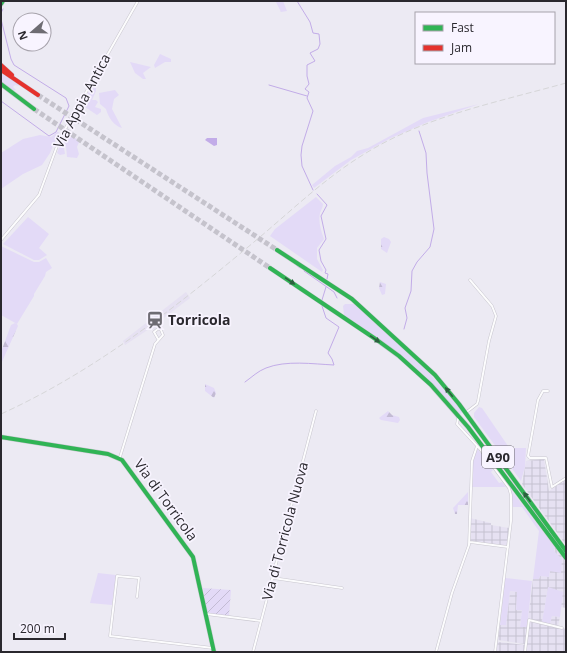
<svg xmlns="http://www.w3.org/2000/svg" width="567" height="653" viewBox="0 0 567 653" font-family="'Open Sans',sans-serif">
  <defs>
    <pattern id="industrial-grid" width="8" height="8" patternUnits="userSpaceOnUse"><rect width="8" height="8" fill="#e6e1f2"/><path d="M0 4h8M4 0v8" fill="none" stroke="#c5c1d0"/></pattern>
    <pattern id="forest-firs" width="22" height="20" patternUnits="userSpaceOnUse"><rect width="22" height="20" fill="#e3daf7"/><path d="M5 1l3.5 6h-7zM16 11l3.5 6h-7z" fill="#c3bbd4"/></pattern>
    <pattern id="garden-furrows" width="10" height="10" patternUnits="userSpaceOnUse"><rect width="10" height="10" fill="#e3daf7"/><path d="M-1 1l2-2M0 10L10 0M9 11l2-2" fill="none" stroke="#c3bbd4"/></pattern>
  </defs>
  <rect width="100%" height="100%" fill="#eceaf3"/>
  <!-- built -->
  <path fill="#e6e1f2" d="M186,292l4,6 -34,26 2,2 -4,3 -2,-2 -27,18 -2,-4z"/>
  <!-- industrial -->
  <path fill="url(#industrial-grid)" d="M544,459l5,32 17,-12v66l-44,-61 4,-23z
    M470,518l21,5v2l18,3 -2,18 -37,-5z
    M555,547l11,15v46l-5,-1 -13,-20 -6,35 -14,-3 5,-40h6l1,-3 9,1z
    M510,591l8,1 -2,17 6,1 -2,16 7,1 -2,17 -27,-4 2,-15 6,-1z
    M552,616l8,1 -2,9 -8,-2z
    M530,621l36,8v23h-40z
    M498,642l27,3 -1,7h-28z"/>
  <!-- grass -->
  <path fill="#e3daf7" d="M160,54l11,5v3h-6l-10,6 -1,-3z
    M130,62l21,5 -8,6 3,6h-3l-8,-6z
    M1,73l17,11 1,2 -4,-1 -2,2 3,3 -3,1 -12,-9z
    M91,87l5,1v3l-4,9h4l2,2 -3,5 6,2v3l-4,3 -15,-10z
    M115,90l4,5 -5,4 -2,10 10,19c-8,-2 -14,-11 -16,-19l-6,-5 -1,-11z
    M479,104l-51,18 -37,16 -40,22 -37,28 -2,-3 23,-19 16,-9 6,-6 11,-3 55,-30z
    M57,132h2l-9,21 -8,12 -19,9 -22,15v-36l22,-14 17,-4 11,2z
    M68,135l9,4 2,3 -2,5 2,7 -2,4 -10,-1 -1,-11 -2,2 1,6 -5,1 -3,-2 5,-13z
    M316,197l7,7c0,3 -2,6 -3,9 -2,8 1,18 4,26l-7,9v11l6,11 -1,2 -52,-36 5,-7z
    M28,217l21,17 -10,14 8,7 -8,5h-5l-31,-16z
    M1,246l33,16h5l7,-4 6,10 -6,4 -1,4 -11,18v2l-17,28 -16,-9z
    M345,304h10l21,17 49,47 38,44 -3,2 -21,-23 -95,-76 -1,-9z
    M479,407l3,1 26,38 6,2h12l-1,19 -4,14 -47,-64v-4z
    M477,448l16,22 -2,2 8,11 3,-1 4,5h-34l1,-27z
    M511,490l44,57 -1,4 8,8 -1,14 -11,-2 -1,6 -9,-1 -1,3h-6l6,-48 -17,-24h-9z
    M98,573l18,2 -4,30 -22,-2z
    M505,578l27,3 -5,46h-7l2,-17h-6l1,-18 -7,-1 -4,34h-6z
    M548,587l15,5 -3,25 -8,-1 -2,8 -8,-2z"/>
  <!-- forest -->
  <path fill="url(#forest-firs)" d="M277,1h6l4,10 -6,1 -5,-10z
    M384,237l5,2 2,3 -4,11 -6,-4v-10z
    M380,282l6,2 -1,10 -3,1 -3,-7z
    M15,323l2,1 1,2 -17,38v-12l10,-27z
    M205,384l9,4 2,5 -2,5 -9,-7z
    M388,411l4,4 7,2 1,3 -2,3 -17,-3 -2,-2z
    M468,492v13h-10l-1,9h-2l-2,-6z"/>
  <!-- garden -->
  <path fill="url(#garden-furrows)" d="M203,588l28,2 -2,26 -22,-3z"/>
  <!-- water -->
  <path fill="#c2ace8" d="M207,138h10v7l-3,1 -9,-6z"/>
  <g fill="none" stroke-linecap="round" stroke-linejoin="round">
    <!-- stream -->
    <path stroke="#c2ace8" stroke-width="1" d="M297,1l13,21 3,11 6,1 1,10 -2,5 -8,4 5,8 -8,4v11l2,8 -4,5 4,3 -2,6 6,13 -11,35 -1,9 1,11 11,24
      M1,13l2,-4
      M1,19l10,40 3,6 52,33 3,8 -13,26 -7,4 -48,-35
      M269,85l38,11
      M317,194l10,11 -6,11 5,23 -7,11 2,11 5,9 -1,3 3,1 -1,5
      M295,264l5,4
      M304,271l30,21 3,6
      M322,300l4,-13
      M404,329l3,-11 -2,-10 6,-17 1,-20 5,-9 13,-15 4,-18 -7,-56 -1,-20 -7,-22
      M245,382c7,-5 13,-11 21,-14 20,-8 47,-4 68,-3l-2,-6 -4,-6 11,-26 -13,-9 -4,-12"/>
    <!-- highway-tunnel -->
    <path stroke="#c5c3cc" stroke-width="5" stroke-dasharray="5 2.5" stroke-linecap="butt" d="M38,95l239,155
      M34,109l236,159"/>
    <!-- street casing -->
    <g stroke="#c9c7cf" stroke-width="3">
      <path id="street" d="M1,240l38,-45 21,-57 78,-137
        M158,339l-4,-7 5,-4 2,2
        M548,391h-5l-5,9 -10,56 2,2h16l6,29 14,-9
        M468,411l9,-7 1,-3 11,-60 7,-25 -4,-10 -22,-26
        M458,419l-1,5 23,25 29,39 2,7v26l-16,131
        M120,457l35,-113 8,-9 -2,-5
        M470,542l38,5
        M273,578l69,10
        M137,597l2,-19 -22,-2 -7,60 103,12
        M206,614l55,7
        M253,652l63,-241
        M436,652l16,-59 17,-48 3,-84 5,-15
        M525,652l4,-32 33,8"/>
    </g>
    <!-- fast casing -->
    <g stroke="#c9c7cf" stroke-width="5">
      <path id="fast" d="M1,4l2,-3
        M1,84l33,25
        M277,250l75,49 83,76 24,29 107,147
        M270,268l107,72 22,16 32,29 37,42 98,131
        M1,437l107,17 14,6 71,97 21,95"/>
    </g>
    <!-- jam casing -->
    <g stroke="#c9c7cf" stroke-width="5">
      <path id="jam" d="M1,65l11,10
        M1,70l37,25"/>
    </g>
    <!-- street -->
    <use href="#street" stroke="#fcfcfd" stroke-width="2"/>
    <!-- fast -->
    <use href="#fast" stroke="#30b455" stroke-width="4"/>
    <!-- jam -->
    <use href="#jam" stroke="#e5322d" stroke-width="4"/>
    <!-- rail -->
    <path stroke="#d6d6d8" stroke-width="1" stroke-dasharray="6 3" stroke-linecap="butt" d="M1,414c92,-42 170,-103 247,-167 39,-32 75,-68 118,-94 60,-37 132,-51 200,-70"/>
  </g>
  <!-- one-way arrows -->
  <defs><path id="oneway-solid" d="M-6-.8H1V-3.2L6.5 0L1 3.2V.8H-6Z"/></defs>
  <g fill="#2c603e">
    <use href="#oneway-solid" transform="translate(290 281) rotate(34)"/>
    <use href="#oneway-solid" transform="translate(375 339) rotate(35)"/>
    <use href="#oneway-solid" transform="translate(449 392) rotate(-129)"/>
    <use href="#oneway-solid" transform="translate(527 497) rotate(-126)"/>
  </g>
  <!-- icons -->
  <defs>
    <g id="station-bare" transform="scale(1.38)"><path d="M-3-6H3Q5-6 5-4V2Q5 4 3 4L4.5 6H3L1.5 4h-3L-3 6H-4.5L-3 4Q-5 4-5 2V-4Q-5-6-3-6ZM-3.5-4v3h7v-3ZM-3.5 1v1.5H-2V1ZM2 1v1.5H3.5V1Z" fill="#6e6c73" stroke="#f8f4ff" stroke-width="2.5" paint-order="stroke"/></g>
  </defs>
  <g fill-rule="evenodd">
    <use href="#station-bare" x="155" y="320"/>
  </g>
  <g text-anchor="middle" stroke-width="3.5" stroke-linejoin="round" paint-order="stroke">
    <!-- shield labels -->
    <rect fill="#f8f4ff" stroke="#68656d" stroke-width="1" x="482" y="446" width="32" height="22" rx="3"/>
    <g font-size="13" font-weight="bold" fill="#2a282e">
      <text x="498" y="462">A90</text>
    </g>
    <!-- street labels -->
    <g font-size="14" fill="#2a282e" stroke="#f8f4ff">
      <text transform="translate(82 101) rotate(-62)" y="5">Via Appia Antica</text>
      <text transform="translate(166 500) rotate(54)" y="5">Via di Torricola</text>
      <text transform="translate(285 531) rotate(-75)" y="5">Via di Torricola Nuova</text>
    </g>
    <!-- poi labels -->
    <g font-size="14" font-weight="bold" fill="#2a282e" stroke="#f8f4ff" text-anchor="start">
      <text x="168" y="325">Torricola</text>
    </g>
  </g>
  <!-- border -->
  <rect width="567" height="653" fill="none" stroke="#2a282e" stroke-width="4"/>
  <!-- legend -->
  <rect x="415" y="12" width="140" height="52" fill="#f8f4ff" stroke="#a6a2ab"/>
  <rect x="423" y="25" width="20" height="6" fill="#30b455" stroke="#a6a2ab"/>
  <text x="451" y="32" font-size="12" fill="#2a282e">Fast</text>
  <rect x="423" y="45" width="20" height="6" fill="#e5322d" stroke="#a6a2ab"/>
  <text x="451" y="52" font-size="12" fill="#2a282e">Jam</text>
  <!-- north arrow -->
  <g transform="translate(32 32) rotate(250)"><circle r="19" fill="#f8f4ff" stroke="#a6a2ab"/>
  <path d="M0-3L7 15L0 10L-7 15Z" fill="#6e6c73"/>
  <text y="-6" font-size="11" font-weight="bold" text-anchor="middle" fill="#2a282e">N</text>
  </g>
  <!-- scale -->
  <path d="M14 633v6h51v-6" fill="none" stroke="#2a282e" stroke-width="2"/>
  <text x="20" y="633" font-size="12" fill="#2a282e" stroke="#f8f4ff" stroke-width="3" paint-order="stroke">200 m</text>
</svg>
